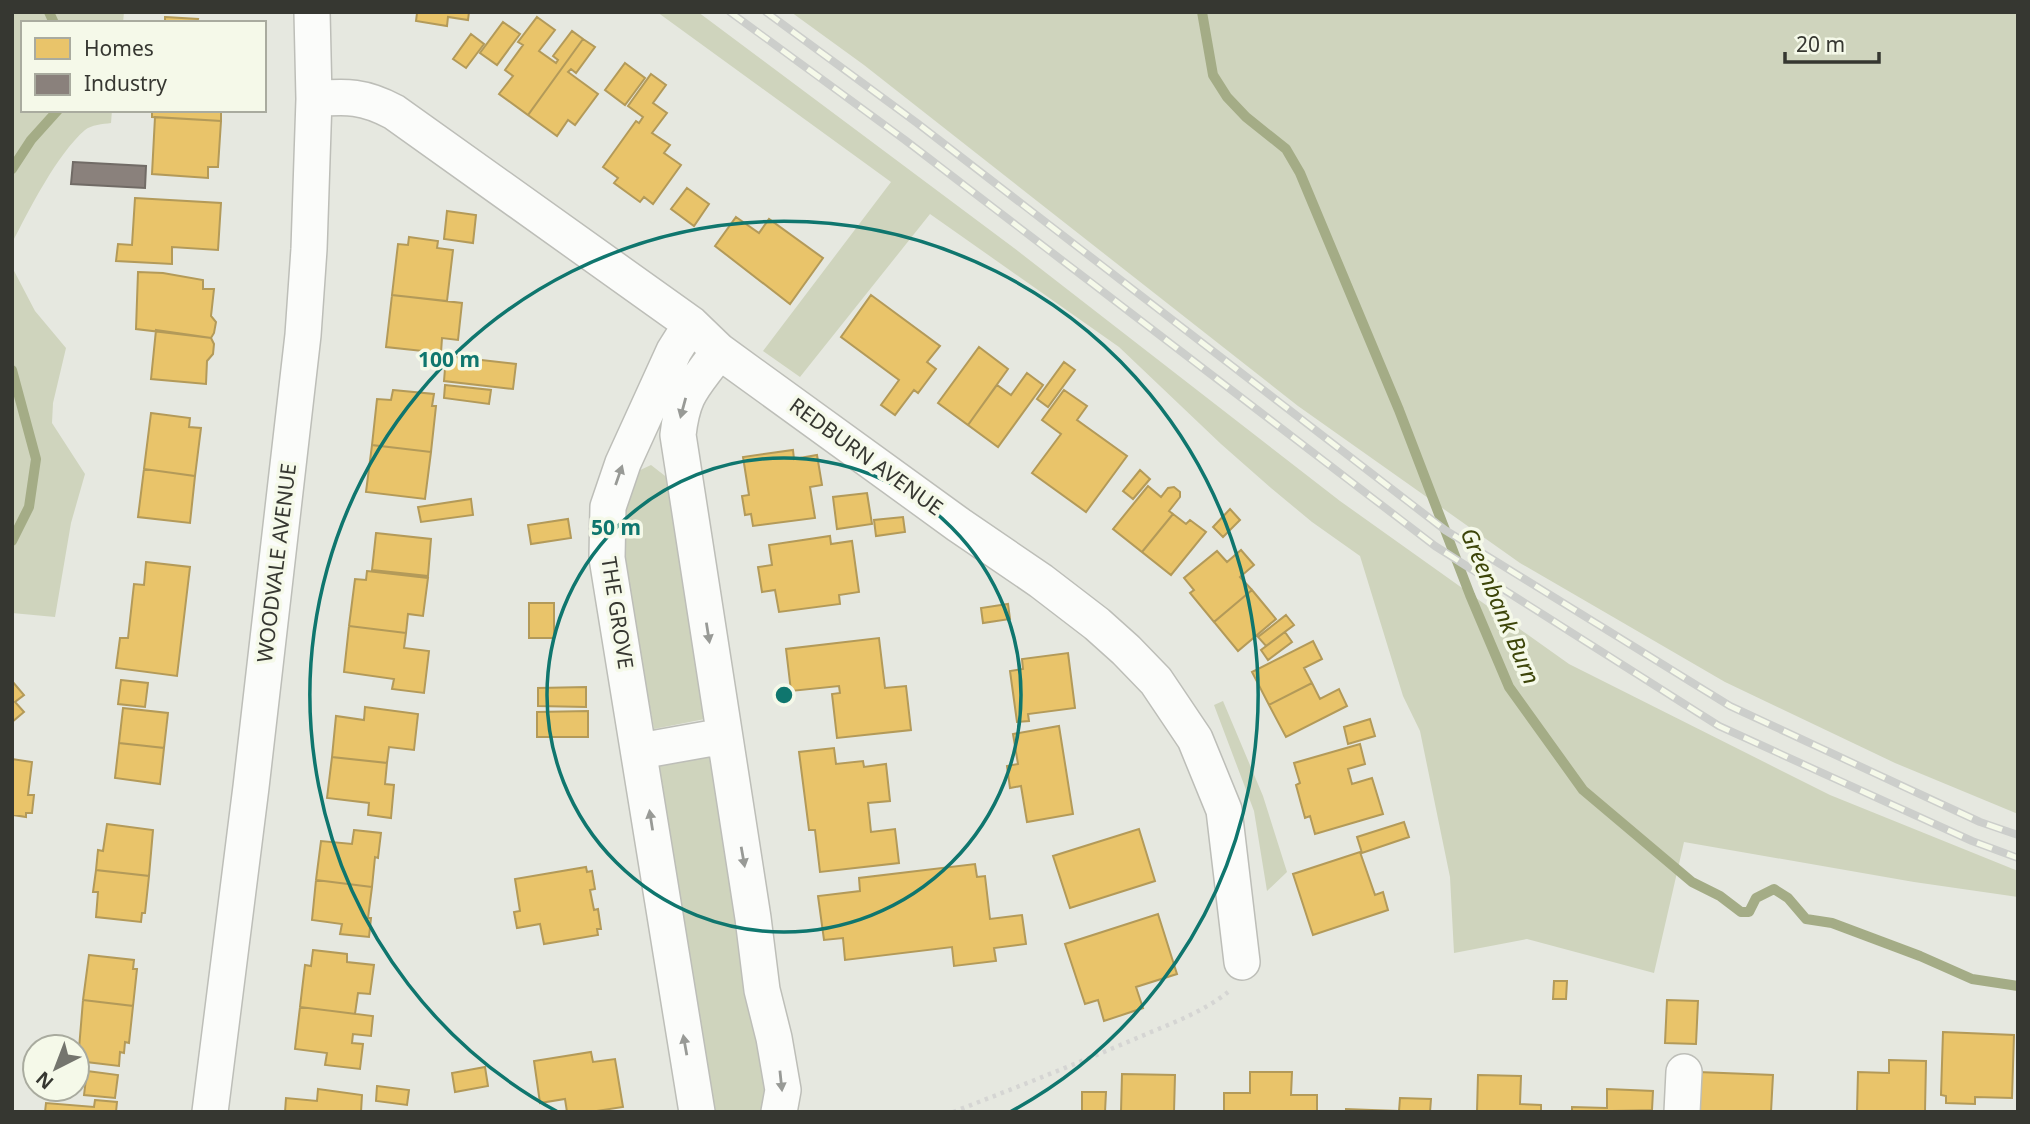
<svg xmlns="http://www.w3.org/2000/svg" width="2030" height="1124" viewBox="0 0 2030 1124" font-family="'Noto Sans',sans-serif">
  <rect width="100%" height="100%" fill="#e6e8e0"/>
  <!-- green -->
  <path fill="#cfd4bd" d="M12,12h112l-1,11h-100v87h89l-1,13c-8,1 -20,2 -26,7 -28,24 -56,80 -73,113z
    M657,12h41l316,236 326,253 229,163 261,131 188,76v26l-104,-15 -230,-40 -30,131 -127,-34 -73,14 -4,-76 -30,-146 -17,-35 -43,-140 -48,-34 -41,-34 -50,-44 -102,-97 -189,-133 -130,163 -37,-26 128,-169z
    M791,12h1227v802l-123,-51 -170,-81 -205,-119 -222,-157 -434,-341z
    M12,267l23,44 31,37 -13,55 -1,20 33,51 -14,49 -16,94 -43,-4z
    M651,465l18,14 41,239 -56,11 -27,-145 -7,-53 16,-59z
    M1223,701l40,95 24,76 -20,19 -13,-80 -40,-106z
    M714,755l56,357h-55l-8,-9 -54,-337z"/>
  <!-- homes -->
  <path fill="#e9c46a" stroke="#b39a59" stroke-width="2" d="M413,12h56l-1,8 -20,-3 -1,9 -31,-5 1,-8z
    M165,17l33,2 -1,4h-32z
    M537,17l18,13 -16,21 17,12 2,-3 -5,-4 19,-25 11,8 -55,76 -29,-21 14,-18 -8,-6 18,-25 -5,-3z
    M503,22l17,12 -23,31 -17,-12z
    M471,34l13,10 -18,24 -13,-9z
    M583,39l12,8 -19,26 -5,-4 -3,3 30,22 -23,31 -7,-5 -11,16 -29,-21z
    M625,63l20,15 -20,27 -20,-15z
    M651,74l15,11 -13,18 14,10 -15,20 18,12 -6,8 17,12 -28,39 -9,-7 -4,5 -26,-19 4,-5 -15,-11 33,-46 3,2 4,-6 -15,-11z
    M152,110h69v11l-69,-4z
    M155,117l66,4 -3,46h-10v11l-56,-4z
    M687,188l22,16 -15,22 -23,-17z
    M135,198l86,5 -3,47 -46,-3v17l-56,-3 2,-17 14,1z
    M447,211l29,4 -3,28 -29,-4z
    M736,217l23,16 10,-14 54,39 -33,46 -75,-58z
    M409,237l29,4 -1,7 16,2 -6,51 -55,-6 6,-51 10,1z
    M138,272l25,1 40,7v9h11l-3,27 5,6 -2,11 -3,5 -75,-9z
    M392,295l70,8 -4,37 -16,-2 -1,15 -55,-6z
    M871,295l69,51 -13,16 9,7 -18,24 -4,-3 -19,25 -14,-10 18,-25 -58,-43z
    M156,330l55,8 3,6 -1,10 -6,7 -1,23 -55,-5z
    M979,347l29,22 -40,56 -30,-22z
    M446,356l70,8 -3,25 -69,-8z
    M1064,362l11,8 -27,37 -11,-8z
    M1027,373l16,12 -45,62 -30,-22 29,-40 14,10z
    M445,385l46,5 -2,14 -45,-6z
    M393,390l41,4 -2,12h4l-5,46 -59,-7 5,-46 14,1z
    M1064,390l23,16 -10,14 50,36 -41,56 -54,-39 29,-39 -19,-14z
    M151,413l39,5 -1,9 12,1 -6,48 -51,-7z
    M372,445l59,7 -6,47 -59,-7z
    M793,450l1,9 23,-4 5,30 -12,2 5,31 -62,8 -2,-12 -6,1 -3,-19 7,-1 -6,-38z
    M144,469l51,7 -5,47 -52,-6z
    M1140,470l10,9 -17,20 -10,-8z
    M1148,486l13,11 7,-9 6,-1 6,5v5l-11,14 4,3 -31,38 -29,-23z
    M867,493l5,31 -35,5 -4,-32z
    M471,499l2,16 -52,7 -3,-15z
    M1230,509l10,11 -17,17 -10,-10z
    M1173,514l13,10 4,-4 16,12 -35,43 -29,-23z
    M903,517l2,15 -29,4 -2,-16z
    M568,519l3,19 -40,6 -3,-19z
    M376,533l55,6 -3,37 -56,-6z
    M830,536l1,8 21,-3 7,51 -20,3 1,9 -61,8 -4,-22 -13,2 -4,-25 14,-2 -3,-20z
    M1241,550l13,15 -14,12 12,13 -38,32 -24,-29 4,-3 -10,-12 33,-27 10,11z
    M146,562l44,5 -13,109 -61,-8 4,-30h8l6,-54 10,1z
    M367,571l61,7 -5,38 -15,-2 -2,19 -57,-7 6,-47 11,1z
    M1252,590l24,29 -38,32 -24,-29z
    M529,603h25v35h-25z
    M1008,604l2,15 -27,4 -2,-15z
    M1286,615l8,10 -28,21 -8,-9z
    M349,626l57,7 -2,15 25,3 -5,42 -32,-4 2,-10 -50,-7z
    M1285,632l7,10 -24,18 -7,-10z
    M879,638l6,50 21,-2 5,44 -74,8 -5,-44 8,-1 -1,-7 -48,5 -5,-42z
    M1313,641l9,18 -18,9 8,15 -43,22 -17,-33z
    M1068,653l7,55 -47,6 1,7 -12,1 -7,-51 13,-2 -1,-10z
    M121,680l27,3 -3,24 -27,-3z
    M12,681l12,14 -9,7 9,10 -12,10z
    M1312,683l8,16 19,-10 8,17 -61,31 -17,-32z
    M586,687v20l-48,-1v-18z
    M365,707l53,7 -4,36 -25,-3 -2,16 -55,-6 4,-41 28,4z
    M123,708l45,5 -4,35 -45,-5z
    M588,711v26h-51v-25z
    M1370,719l5,17 -27,8 -4,-17z
    M1059,726l14,88 -46,8 -6,-36 -11,2 -3,-22 11,-2 -5,-30z
    M119,743l45,5 -4,36 -45,-6z
    M1360,744l5,20 -17,5 4,15 20,-6 11,36 -68,20 -5,-18 -5,2 -9,-33 4,-2 -6,-20z
    M834,748l2,16 27,-3 1,6 22,-3 4,37 -22,2 3,29 24,-3 4,34 -79,9 -5,-42h-6l-10,-78z
    M332,757l55,6 -2,21 9,1 -3,33 -23,-3 1,-12 -42,-5z
    M12,759l20,3 -4,33h6l-2,18h-6v4l-13,-2v7z
    M1404,822l5,15 -47,16 -5,-16z
    M107,824l46,6 -4,46 -53,-6 2,-20 5,1z
    M1139,829l16,52 -85,27 -17,-52z
    M354,830l27,3 -3,25 -3,-1 -3,30 -56,-7 5,-39 31,3z
    M1360,852l15,43 8,-3 5,18 -75,25 -20,-61z
    M975,864l2,13 8,-1 5,43 32,-4 4,29 -32,4 2,13 -42,5 -2,-19 -107,13 -2,-22 -19,2 -6,-44 42,-5 -1,-13z
    M586,867l1,5 5,-1 3,18 -5,1 4,20 4,-1 3,20h-4l1,6 -54,9 -4,-20 -23,4 -3,-16 6,-1 -5,-32z
    M96,870l53,6 -4,37h-3l-1,9 -45,-5 2,-25h-5z
    M316,880l56,7 -4,31h3l-2,19 -29,-3 2,-10 -30,-4z
    M1158,914l19,60 -41,13 7,21 -39,13 -6,-21 -13,4 -20,-60z
    M313,950l34,4v8l27,3 -4,29 -12,-1 -3,21 -55,-7 5,-42 6,1z
    M89,955l45,5 -1,9h4l-4,37 -50,-6z
    M1554,981h13l-1,18h-13z
    M83,1000l50,6 -4,37 -4,-1 -1,11 -4,-1 -1,14 -41,-5z
    M1667,1000l31,1 -2,43 -31,-1z
    M300,1007l73,9 -2,20 -18,-2 -1,9 11,1 -3,25 -35,-4 2,-12 -32,-4z
    M1943,1032l71,3 -2,63 -37,-1v7l-29,-1v-7l-5,-1z
    M591,1052l2,10 22,-3 8,48 -33,5h-23l-2,-13 -25,4 -6,-42z
    M1889,1060l37,1 -1,51h-68l1,-40 31,1z
    M485,1067l3,19 -33,6 -3,-19z
    M87,1071l31,4 -3,23 -31,-3z
    M1250,1072h42l-1,23h26v17h-93v-19h26z
    M1698,1072l75,3 -2,37h-74z
    M1122,1074l53,1 -1,37h-53z
    M1478,1075l43,1 -1,28 21,1v7h-64z
    M377,1086l32,4 -2,15 -31,-4z
    M318,1089l44,6 -1,17h-76l1,-14 31,3z
    M1607,1089l46,2 -1,19 -80,2v-5l35,1z
    M1082,1092h24l-1,20h-23z
    M1400,1098l31,1 -1,13h-84v-3l53,2z
    M95,1100l22,2 -1,10h-71l1,-9 48,4z"/>
  <!-- industry -->
  <path fill="#8a817c" stroke="#716b66" stroke-width="2" d="M73,162l73,4 -1,22 -74,-4z"/>
  <g fill="none" stroke-linecap="round" stroke-linejoin="round">
    <!-- stream -->
    <path stroke="#a4ac86" stroke-width="10" d="M49,12l5,11
      M1202,12l11,63 14,22 19,20 40,32 14,24 99,237 71,185 39,92 74,103 109,92 28,14 21,16h8l7,-14 18,-9 14,9 18,21 26,4 88,33 52,23 46,7
      M12,169l19,-29 27,-30
      M12,370l24,89 -7,48 -17,34"/>
    <!-- minor casing -->
    <g stroke="#bdbeb8" stroke-width="38">
      <path id="minor" d="M314,99c33,-3 50,-3 80,13l297,212 28,27 240,174 82,56 56,43 29,26 30,31 39,58 29,71 18,152
        M691,324l-17,27 -51,112 -15,44 -1,51 90,554
        M719,351c-24,35 -36,39 -41,84l75,483 9,72 12,48 9,52 -4,22
        M640,751l84,-15
        M210,1112l41,-325 52,-452 6,-86 5,-150 -2,-87
        M1682,1112l2,-40"/>
    </g>
    <!-- path -->
    <path stroke="#d5d5d3" stroke-width="4.5" stroke-dasharray="3.5 5" stroke-linecap="butt" d="M953,1112c62,-24 123,-48 184,-74 30,-13 65,-25 91,-46"/>
    <!-- minor -->
    <use href="#minor" stroke="#fbfcfa" stroke-width="35"/>
    <!-- rail casing -->
    <g stroke="#cccecb" stroke-width="8">
      <path id="rail" d="M730,12l175,128 530,406 284,180 253,115 46,17
        M766,12l151,111 528,407 285,176 250,116 38,13"/>
    </g>
    <!-- rail -->
    <use href="#rail" stroke="#f5f9e9" stroke-width="5" stroke-dasharray="16" stroke-linecap="butt"/>
  </g>
  <!-- one-way arrows -->
  <defs><path id="oneway-solid" d="M-6-.8H1V-3.2L6.5 0L1 3.2V.8H-6Z" transform="scale(1.75)"/></defs>
  <g fill="#989a96">
    <use href="#oneway-solid" transform="translate(683 408) rotate(105)"/>
    <use href="#oneway-solid" transform="translate(619 475) rotate(-71)"/>
    <use href="#oneway-solid" transform="translate(708 633) rotate(81)"/>
    <use href="#oneway-solid" transform="translate(651 820) rotate(-99)"/>
    <use href="#oneway-solid" transform="translate(743 857) rotate(80)"/>
    <use href="#oneway-solid" transform="translate(685 1045) rotate(-100)"/>
    <use href="#oneway-solid" transform="translate(781 1081) rotate(84)"/>
  </g>
  <!-- distance rings -->
  <g fill="none" stroke="#0f766e" stroke-width="3.5">
    <circle cx="784" cy="695" r="237"/>
    <path d="M558 1112A474 474 0 1 1 1010 1112"/>
  </g>
  <g text-anchor="middle" stroke-width="7" stroke-linejoin="round" paint-order="stroke">
    <!-- street labels -->
    <g font-size="21" fill="#363731" stroke="#f5f9e9">
      <text transform="translate(866 457) rotate(36)" y="7">REDBURN AVENUE</text>
      <text transform="translate(277 563) rotate(-83)" y="7">WOODVALE AVENUE</text>
      <text transform="translate(617 613) rotate(81)" y="7">THE GROVE</text>
    </g>
    <!-- water labels -->
    <g font-size="23" font-style="italic" fill="#3d4509" stroke="#f5f9e9">
      <text transform="translate(1500 606) rotate(67)" y="8">Greenbank Burn</text>
    </g>
  </g>
  <circle cx="784" cy="695" r="10" fill="#0f766e" stroke="#f5f9e9" stroke-width="3.5"/>
  <g font-size="21" text-anchor="middle" font-weight="bold" fill="#0f766e" stroke="#f5f9e9" stroke-width="7" stroke-linejoin="round" paint-order="stroke">
    <text x="449" y="367">100 m</text>
    <text x="616" y="535">50 m</text>
  </g>
  <!-- border -->
  <rect width="2030" height="1124" fill="none" stroke="#363731" stroke-width="28"/>
  <!-- legend -->
  <rect x="21" y="21" width="245" height="91" fill="#f5f9e9" stroke="#a9ab9f" stroke-width="2"/>
  <rect x="35" y="38" width="35" height="21" fill="#e9c46a" stroke="#a9ab9f" stroke-width="2"/>
  <text x="84" y="56" font-size="21" fill="#363731">Homes</text>
  <rect x="35" y="74" width="35" height="21" fill="#8a817c" stroke="#a9ab9f" stroke-width="2"/>
  <text x="84" y="91" font-size="21" fill="#363731">Industry</text>
  <!-- north arrow -->
  <g transform="translate(56 1068) rotate(222)"><circle r="33" fill="#f5f9e9" stroke="#a9ab9f" stroke-width="2"/>
  <path d="M0-5L12 26L0 18L-12 26Z" fill="#74756e"/>
  <text y="-10" font-size="19" font-weight="bold" text-anchor="middle" fill="#363731">N</text>
  </g>
  <!-- scale -->
  <path d="M1785 52v10h94v-10" fill="none" stroke="#363731" stroke-width="3.5"/>
  <text x="1796" y="52" font-size="21" fill="#363731" stroke="#f5f9e9" stroke-width="5" paint-order="stroke">20 m</text>
</svg>
